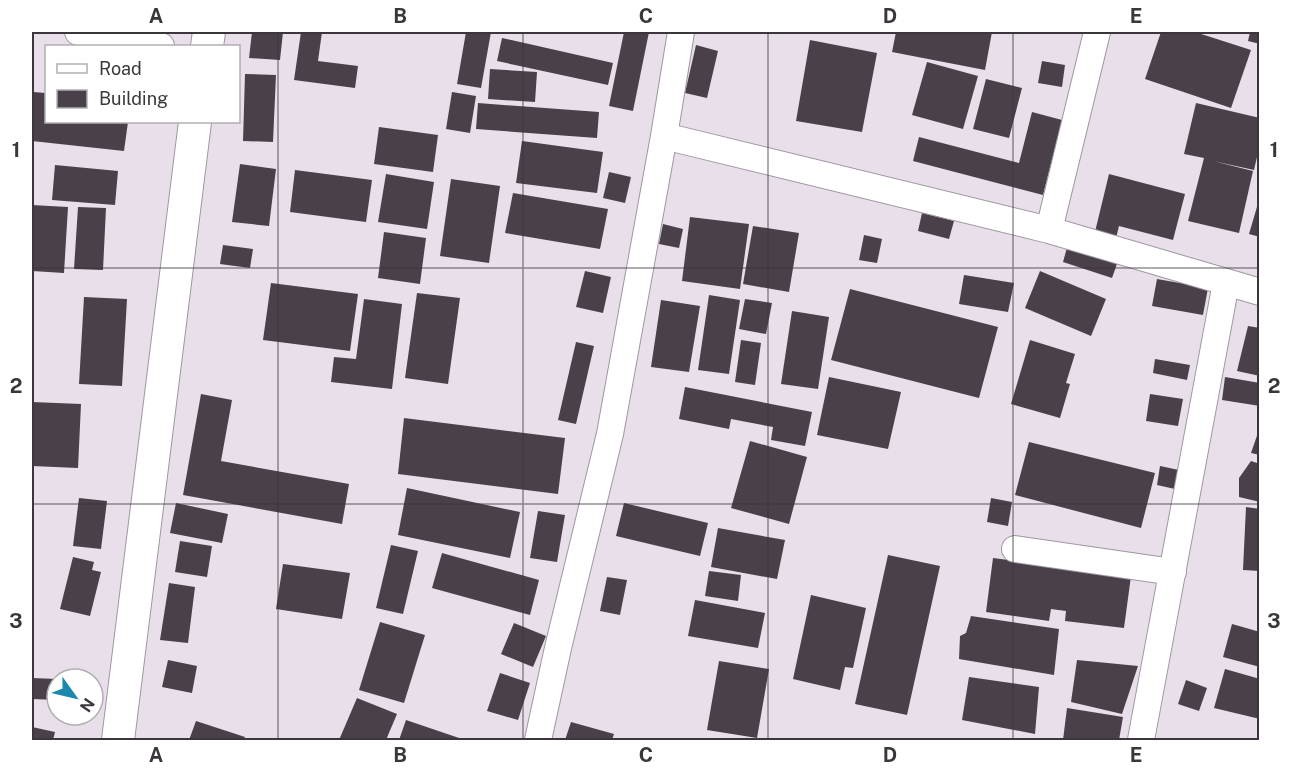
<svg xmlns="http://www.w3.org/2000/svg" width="1291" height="772" viewBox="0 0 1291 772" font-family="'Public Sans',sans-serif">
  <rect width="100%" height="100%" fill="#e9dfeb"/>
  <!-- building -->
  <path fill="#49404a" d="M252,32h31l-3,28 -31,-2z
    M301,32h21l-4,29 40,5 -3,22 -61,-8z
    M466,32h25l-10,56 -24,-4z
    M624,32h25l-16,79 -24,-5z
    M896,32h96l-7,38 -93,-18z
    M1161,32h34l56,18 -20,58 -86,-29z
    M1250,32h10v12l-12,-3z
    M502,38l111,25 -5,22 -111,-24z
    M810,40l67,13 -15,79 -66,-11z
    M696,45l22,6 -11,47 -22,-5z
    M1042,61l23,4 -3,22 -24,-4z
    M927,62l51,14 -15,53 -51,-14z
    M490,69l47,3 -2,30 -47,-3z
    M245,74l31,1 -3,67 -30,-1z
    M986,79l36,9 -13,50 -36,-9z
    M33,92l13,1v29h82l-4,29 -92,-10z
    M452,92l24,4 -6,37 -24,-4z
    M478,103l121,9 -2,26 -121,-9z
    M1196,103l64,15v26l-6,26 -41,-9 40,10 -14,62 -51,-12 16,-63 -20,-4z
    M1032,112l30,8 -19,75 -130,-34 6,-24 100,26z
    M379,127l59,8 -5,37 -59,-8z
    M522,141l81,11 -6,41 -81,-10z
    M240,164l36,5 -7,57 -37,-4z
    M55,165l63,6 -3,34 -63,-5z
    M295,170l77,10 -6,42 -76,-10z
    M609,172l22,5 -6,26 -22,-5z
    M386,174l48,8 -7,47 -49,-7z
    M1109,174l76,20 -12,46 -54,-14 -4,16 -21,-6z
    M451,179l49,7 -11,77 -49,-7z
    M513,193l95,16 -8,40 -95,-16z
    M1259,200h1v37l-11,-3z
    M32,205l36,2 -4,66 -32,-2z
    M78,207l28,1 -3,62 -29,-1z
    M922,213l32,8 -5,18 -31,-8z
    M690,217l59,7 -9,65 -58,-8z
    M663,224l20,5 -4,19 -20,-4z
    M753,226l46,7 -10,59 -46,-8z
    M384,232l42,6 -6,46 -42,-6z
    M864,235l18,4 -5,24 -18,-3z
    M1068,244l50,17 -6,17 -49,-16z
    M223,245l30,4 -3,19 -30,-4z
    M585,271l26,6 -8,36 -27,-6z
    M1040,271l66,28 -15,37 -66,-28z
    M964,275l50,8 -6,29 -49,-8z
    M1157,279l51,9 -5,27 -51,-9z
    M271,283l87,11 -8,57 -87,-11z
    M850,289l148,38 -19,71 -148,-38z
    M417,293l43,5 -12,86 -43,-6z
    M709,295l31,5 -11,74 -31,-4z
    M84,297l43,2 -5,87 -43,-2z
    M364,299l38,5 -10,85 -61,-7 3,-25 22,2z
    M745,299l27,4 -6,31 -27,-5z
    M661,300l39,6 -11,66 -38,-5z
    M792,311l37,6 -11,72 -37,-5z
    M1248,326l12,2v48l-23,-5z
    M741,340l20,3 -6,42 -20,-3z
    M1030,340l45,14 -9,29 4,1 -10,34 -49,-14z
    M576,342l18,4 -18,78 -18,-4z
    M1155,359l35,6 -3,15 -34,-7z
    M829,377l72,15 -13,57 -71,-14z
    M1225,377l35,6v23l-38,-6z
    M685,387l127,25 -7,34 -34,-6 2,-13 -42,-8 -2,10 -50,-10z
    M201,394l31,6 -11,61 128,23 -7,40 -159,-29z
    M1150,394l33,5 -5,27 -32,-5z
    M32,402l49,2 -3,64 -46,-2z
    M404,418l161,20 -7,56 -160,-20z
    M1260,427v28l-9,-2z
    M750,441l57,16 -18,67 -58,-16z
    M1029,442l126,31 -14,55 -126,-33z
    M1251,461l9,3v38l-21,-5v-19z
    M1160,466l19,4 -4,19 -18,-4z
    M407,488l113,24 -10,46 -112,-23z
    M79,498l28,3 -6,48 -28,-3z
    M991,498l21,4 -4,24 -21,-4z
    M176,503l52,11 -6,29 -52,-10z
    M624,503l84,20 -8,33 -84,-20z
    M1246,507l14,2v62l-17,-1z
    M538,511l27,4 -8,47 -27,-4z
    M718,528l67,12 -8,39 -66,-12z
    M180,541l32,5 -5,31 -32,-5z
    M391,545l27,6 -15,63 -27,-6z
    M442,553l97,27 -9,35 -98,-27z
    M888,555l52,11 -33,149 -52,-11z
    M73,557l21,5 -2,8 9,2 -11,44 -30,-7z
    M993,558l138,18 -7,52 -59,-7 1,-10 -15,-2 -2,12 -63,-9z
    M283,564l67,9 -8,46 -66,-10z
    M709,571l32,4 -3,26 -33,-5z
    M607,577l20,3 -7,35 -20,-4z
    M169,583l26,4 -7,56 -28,-3z
    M811,595l55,13 -13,60 -8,-1 -5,23 -47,-11z
    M695,600l70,13 -7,35 -70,-12z
    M971,616l88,13 -5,46 -95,-16 1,-23 6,-3z
    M380,622l45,13 -21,68 -45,-13z
    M514,623l32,13 -13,31 -32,-13z
    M1232,624l28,8v35l-37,-10z
    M168,660l29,6 -5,27 -30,-6z
    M1077,660l61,6 -16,48 -51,-12z
    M719,661l50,8 -12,69 -50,-8z
    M1225,669l35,10v40l-46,-11z
    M500,673l30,10 -12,37 -31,-9z
    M969,677l70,10 -4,47 -73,-14z
    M32,678l25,1v21l-25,-1z
    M1186,680l21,8 -8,23 -21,-7z
    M357,698l40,16 -11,26h-47z
    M1067,708l56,9 -4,23h-56z
    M406,720l59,20h-66z
    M196,721l49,16 -1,3h-55z
    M571,722l43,12 -2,6h-47z
    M32,727l23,5 -2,8h-21z"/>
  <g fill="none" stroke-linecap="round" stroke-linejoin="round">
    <!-- minor casing -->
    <g stroke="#9f96a1" stroke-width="28">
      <path id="minor" d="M78,32l83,14
        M664,136l385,94 211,62
        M1049,230l48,-198
        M1015,549l158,23
        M538,740l20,-92 52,-214 54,-298 17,-104
        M1141,740l85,-457"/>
    </g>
    <!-- tertiary casing -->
    <g stroke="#9f96a1" stroke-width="34">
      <path id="tertiary" d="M207,46l2,-14
        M118,740l77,-618"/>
    </g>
    <!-- minor -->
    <use href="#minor" stroke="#fff" stroke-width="26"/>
    <!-- tertiary -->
    <use href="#tertiary" stroke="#fff" stroke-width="32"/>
  </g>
  <!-- grid -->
  <path fill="none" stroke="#3a363b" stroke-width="1.5" stroke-opacity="0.55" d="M278,32v708M523,32v708M768,32v708M1013,32v708M32,268h1228M32,504h1228"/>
  <!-- border -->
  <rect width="1291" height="772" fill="none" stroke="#ffffff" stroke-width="66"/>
  <!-- legend -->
  <rect x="45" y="45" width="195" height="78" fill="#ffffff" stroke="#b0afb1" stroke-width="1.5"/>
  <rect x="57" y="64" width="30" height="9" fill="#ffffff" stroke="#b0afb1" stroke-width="1.5"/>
  <text x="99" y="75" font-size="18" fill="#3a363b">Road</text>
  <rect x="57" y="90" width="30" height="18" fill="#49404a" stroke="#b0afb1" stroke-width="1.5"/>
  <text x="99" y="105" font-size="18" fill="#3a363b">Building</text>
  <!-- north arrow -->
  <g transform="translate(75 697) rotate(124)"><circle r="28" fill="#ffffff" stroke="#b0afb1" stroke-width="1.5"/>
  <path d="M0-4.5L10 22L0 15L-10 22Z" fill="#1d88af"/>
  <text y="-9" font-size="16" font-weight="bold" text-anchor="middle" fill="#3a363b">N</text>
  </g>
  <rect x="33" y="33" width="1225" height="706" fill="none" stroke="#3a363b" stroke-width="2"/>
  <g font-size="20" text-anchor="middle" font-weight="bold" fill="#3a363b">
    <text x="156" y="23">A</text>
    <text x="400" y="23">B</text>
    <text x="646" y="23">C</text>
    <text x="890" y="23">D</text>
    <text x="1136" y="23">E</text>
    <text x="16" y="157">1</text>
    <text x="1274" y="157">1</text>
    <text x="16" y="393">2</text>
    <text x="1274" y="393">2</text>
    <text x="16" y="628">3</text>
    <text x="1274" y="628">3</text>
    <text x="156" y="762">A</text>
    <text x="400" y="762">B</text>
    <text x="646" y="762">C</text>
    <text x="890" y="762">D</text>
    <text x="1136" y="762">E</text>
  </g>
</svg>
